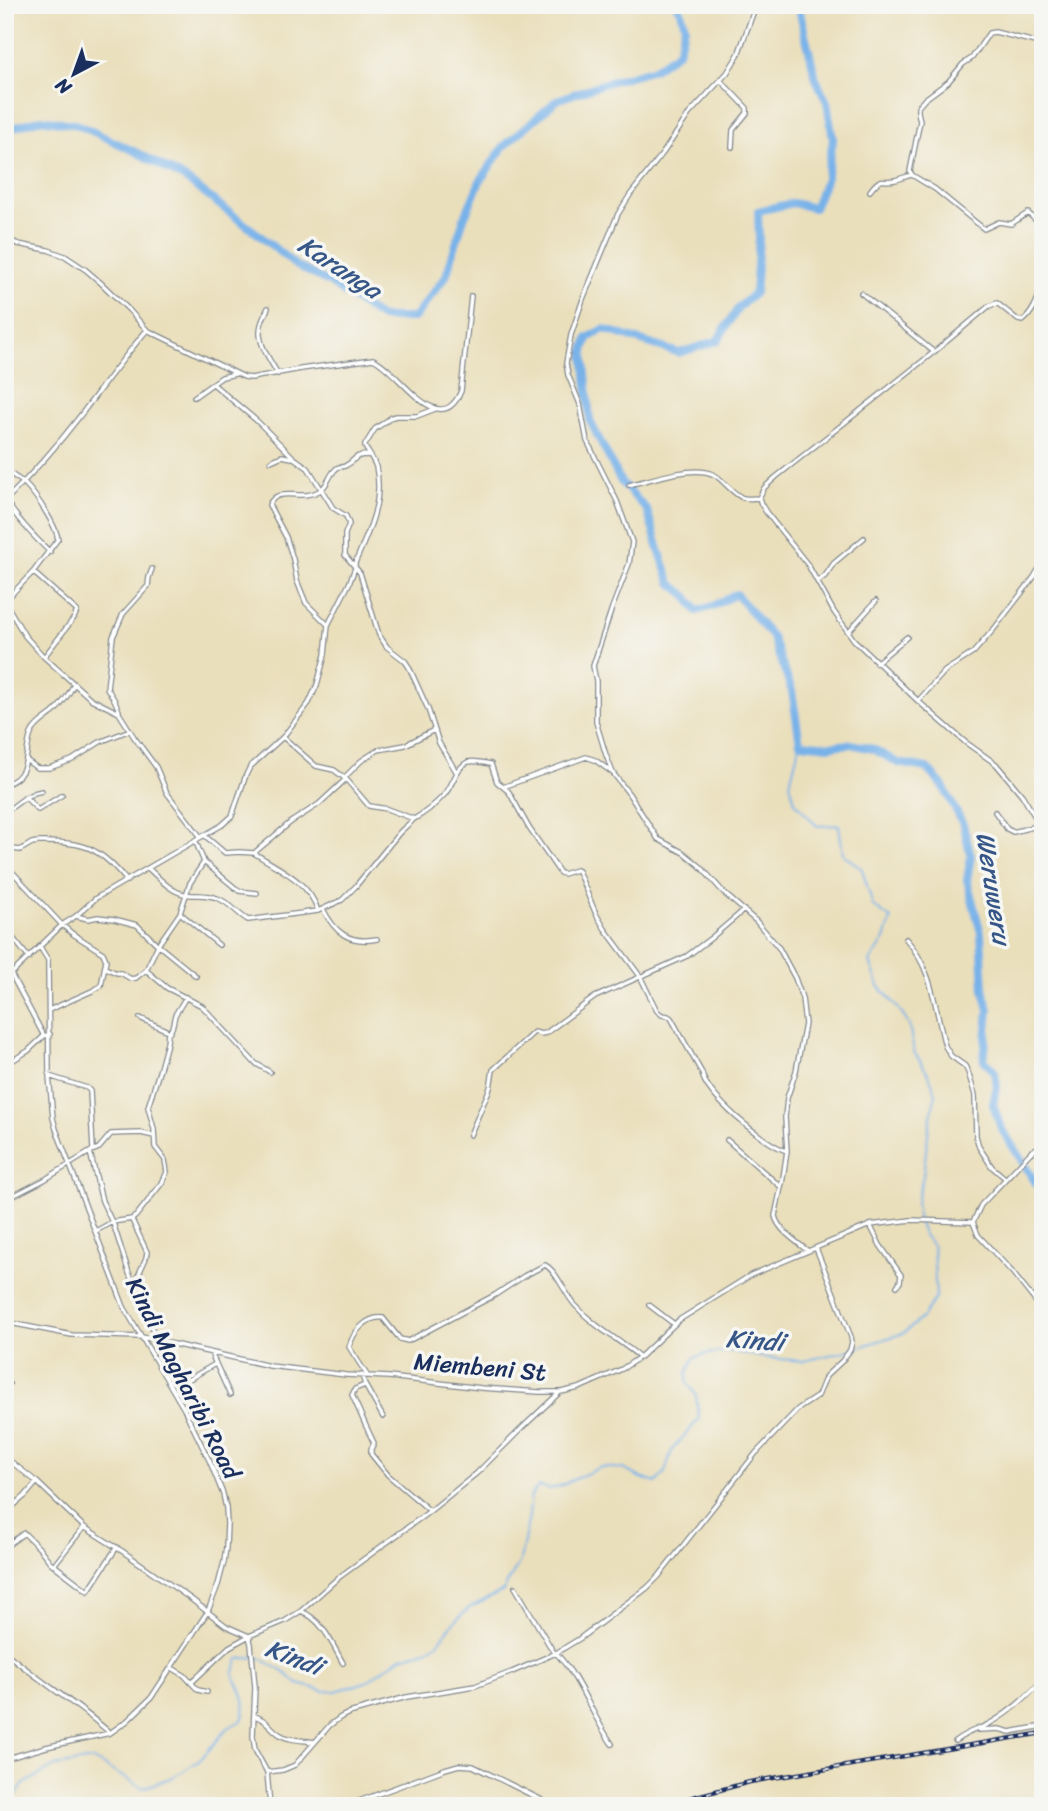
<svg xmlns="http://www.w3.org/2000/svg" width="1048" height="1811" viewBox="0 0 1048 1811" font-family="Sriracha,sans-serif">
  <rect width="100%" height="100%" fill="#f6f6f2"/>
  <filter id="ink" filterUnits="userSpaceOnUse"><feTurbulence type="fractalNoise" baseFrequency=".0143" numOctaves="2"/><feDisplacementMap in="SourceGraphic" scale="14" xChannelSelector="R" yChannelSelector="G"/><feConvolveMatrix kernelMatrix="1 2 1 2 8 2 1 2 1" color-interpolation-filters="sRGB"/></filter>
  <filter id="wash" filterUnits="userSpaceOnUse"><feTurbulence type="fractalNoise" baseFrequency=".00686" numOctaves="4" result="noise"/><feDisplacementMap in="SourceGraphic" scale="28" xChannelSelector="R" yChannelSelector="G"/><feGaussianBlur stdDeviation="1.57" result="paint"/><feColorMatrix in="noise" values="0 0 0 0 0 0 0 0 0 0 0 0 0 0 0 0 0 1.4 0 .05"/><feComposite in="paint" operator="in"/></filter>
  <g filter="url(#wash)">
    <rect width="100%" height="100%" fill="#eadfbb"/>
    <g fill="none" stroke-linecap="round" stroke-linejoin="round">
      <!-- stream -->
      <path stroke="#78b2e9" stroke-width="2" d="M8,1806l16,-22 31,-18 38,-6 50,28 30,-11 26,-16 29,-33 14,-8c7,-17 -1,-31 -9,-46l6,-15 14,-2 7,1 24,14 14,12 27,7h11l30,-9 35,-25 26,-7 11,-7 16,-21 15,-14 34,-17 17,-30 9,-45 2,-21 8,-9 11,3 10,-3 41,-19 22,2 18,9 15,5 9,-11 7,-22 27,-31 -3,-24 -9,-13v-9l7,-15 12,-4 25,-3 35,7 38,3 46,-11 54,-17 18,-15 14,-21 -3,-50 -9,-12 -5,-11 -3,-21 7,-27 6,-50 7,-33 -8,-20 -14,-21 -5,-27 -10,-16 -20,-23 -9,-24 15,-23 6,-20 -18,-13 -11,-37 -19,-15 -4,-29 -22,1 -22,-24 -5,-19 10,-40"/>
      <!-- river -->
      <path stroke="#78b2e9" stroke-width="8" d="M798,5l18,74 11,23 6,38 -7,39 -12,29 -21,-5 -35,8 1,28 -4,54 -16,14 -22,34 -38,12 -75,-24 -16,9 -4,13 6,70 31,61 26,28 12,40 12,33 16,13 10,15 16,-5 23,-12 36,43 20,54 8,52 29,3 22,-2 22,5 25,14 29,5 16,18 20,38 8,32 -4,24 14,53 3,57 5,20 -5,50 11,12 2,14 -4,18 8,24 42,66
        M5,130l36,-11 38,6 59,28 47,26 73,55 37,31 35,18 51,35h33l32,-42 17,-55 17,-40 24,-35 53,-46 42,-15 55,-16 24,-17 7,-26 -5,-18 -4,-3"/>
    </g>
  </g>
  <g filter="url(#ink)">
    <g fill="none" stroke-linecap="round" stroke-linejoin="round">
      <!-- minor casing -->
      <g stroke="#82878c" stroke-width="6">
        <path id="minor" d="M756,5l-18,50 -11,18 -38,41 -26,39 -33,42 -12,19 -35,85 -12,36 -5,28 2,12 12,29 7,37 30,60 15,41 -3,22 -17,44 -19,58 3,15v41l10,33 7,18 16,21 29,45 26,14 16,13 25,28 31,27 23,27 16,30 7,20 3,26 -9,47 -9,27 -2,19 2,34 -4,27 -8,38c3,14 22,26 33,35
          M721,81l26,27v5l-14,17 -1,17
          M912,175l-2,-4 10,-50 -2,-9v-5l7,-8 23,-17 15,-18 9,-6 17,-25 6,-1 48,12
          M870,191c12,-16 11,-8 25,-11 6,-1 11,-4 17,-5l23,14 49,40 15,-7 12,2 17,-11 15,14
          M5,238l13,6 30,6 17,6 21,14 15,13 28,27 18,20 97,47 7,1 50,-9 72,-10c24,9 66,84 88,32l10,-95
          M1043,285c-5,13 -9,27 -20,36l-5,-1 -21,-17 -8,3 -55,46 -158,125 -12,11 -5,10 2,6 5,8 42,53 26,47 20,28 64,61 47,41 31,22 26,31 21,35
          M861,293l73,59
          M268,308c-3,7 -8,15 -8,23 -1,14 11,31 18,43
          M213,384l44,37 37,37 14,10 25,40 13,8 3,8 -4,10v21l15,18 19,62 8,12 18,14 4,6 19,42 11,34 18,30
          M194,397l28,-20 13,-3
          M271,461l11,-5 10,2
          M5,465c6,13 12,11 20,19 11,11 31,41 33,55l-25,33 -28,29
          M629,485c21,-5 56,-17 77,-13 15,2 23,20 37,26 5,1 11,0 16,0
          M5,501c27,-27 52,-55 75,-85 22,-29 43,-58 67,-86
          M6,501c12,19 27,35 44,51
          M33,572l44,39 -3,7 -30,39
          M818,581l7,-5 9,-13 30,-25
          M5,602l20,34 19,21 47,42 28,14 15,24 22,30 11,26 33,43
          M328,625l-22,-22 -9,-22 -4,-22 -7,-22 -17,-32c9,-20 31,-3 50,-14 9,-5 9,-14 16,-21 5,-6 3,-1 10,-4 12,-6 7,-11 24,-11
          M848,632l28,-31
          M876,663l31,-26
          M918,701l27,-30 28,-18 21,-24 40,-52 9,-15
          M119,711l-4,-10 -8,-13 6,-51 10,-23 25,-28 1,-9 3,-8
          M283,737l33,29 18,4 12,9 23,27 18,3 27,10c11,-6 22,-15 31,-25 8,-9 11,-27 23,-32 7,-2 16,1 23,2l6,18 12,10 20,36 31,45 3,1 13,-4 2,1 18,43 9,15 35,47 17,35 5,4 6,1 3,2 31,55c3,22 63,72 85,78
          M26,760l11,8h12l23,-8 28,-18 30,-12
          M344,778l17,-17 17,-11 27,-5 29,-15
          M5,784c26,-7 19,-32 26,-50 4,-10 16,-16 24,-23 8,-8 14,-17 19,-27
          M503,787l83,-30 9,3 18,13
          M25,797l13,13 24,-15
          M5,812c13,-8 22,-19 37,-21
          M995,812l12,17 6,3 27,-7
          M204,835l21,18 14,-1 15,1 37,-31 28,-18 27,-25
          M5,848l15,2 12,-7 6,-1c44,-1 61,4 89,39
          M254,853c25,16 55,28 64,58
          M204,862l35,29 18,2
          M5,864l57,61 11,9 30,19 3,7 -5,26 -9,5 -43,19
          M149,869c10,9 21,22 35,25 11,2 23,0 33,4 14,5 20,16 31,22l70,-9 24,-11 13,-13 45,-55 14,-13
          M323,909c12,24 26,35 54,30
          M180,913l39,32
          M76,916l12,3 10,-2 16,2 23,6 21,20 38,31
          M9,933l20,25
          M906,939c27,30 29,70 39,107l6,10 14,10 3,6 7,23 1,41 3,11 13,20 13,11
          M5,967l5,9
          M105,968l12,5h4l10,6 5,-1 10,-8 12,-25 22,-32 10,-30 14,-21 -9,-22
          M146,970l21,18 35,18 53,57 15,9
          M12,976l32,60
          M5,980l57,-55 14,-9 20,-18 126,-73 10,-9 14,-41 4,-8 33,-30 26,-34 8,-18 8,-30 3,-30 21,-41 6,-16v-5c13,-30 29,-62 21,-96 -2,-7 -7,-13 -11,-20v-2l10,-16 17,-12 4,-1h21l18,-7
          M140,1018l30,14 2,-4 3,-13 11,-18
          M5,1065l23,-14 16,-15 6,-2
          M470,1135l20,-47 3,-18 41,-38 7,2 5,-1 49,-36 92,-41 24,-18 33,-28
          M727,1140l54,47
          M92,1151l7,-3 12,-14 30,-1 13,3
          M90,1152l12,49 10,21
          M1031,1152l-50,53 -8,17 5,13 34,37 31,39
          M5,1200l39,-20 49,-30 -3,-59 -3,-3 -38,-12
          M132,1220l15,32 -1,6 -12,27
          M113,1223l16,50 13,30 14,36
          M870,1225l10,20 21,30 -1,7 -3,4
          M96,1231l16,-9 20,-3 4,-3 26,-33 5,-11 -2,-12 -10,-13 -1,-18 -6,-22 11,-35 8,-29 1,-11
          M649,1305l25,19
          M5,1322l67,13 70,2 128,29 76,9 43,2 92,11 58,4h22l18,-4 43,-19 18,-12 39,-37 72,-45 119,-50 41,-5 62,2
          M211,1353l19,42
          M362,1375l3,10 18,32
          M367,1375l-18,-28c4,-15 18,-31 34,-29l17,21 8,2 87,-46 29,-19 21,-11c11,5 20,29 30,40 20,23 42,33 65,52
          M365,1385l-10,4 -3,6c8,17 14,32 22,48l-3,6v5l17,21 42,36
          M5,1387l4,-3
          M175,1392l11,-11 29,-17
          M5,1457l32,25 47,45 38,24 69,48 35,27 23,10 2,8 4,43 -2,49 2,14 12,22 3,34
          M5,1513l20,-17 12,-14
          M5,1547l19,-14 16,16 10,13 38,29 29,-44
          M54,1565l30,-38
          M515,1587l39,66
          M301,1611c22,9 31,33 42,52
          M5,1652c34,29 71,51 104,80
          M556,1653c25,27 35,61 56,91
          M172,1668l12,7 14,15 9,2
          M191,1683l38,-36 20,-11 36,-15 16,-10 37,-33 92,-67 47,-38 46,-46 36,-34
          M255,1716c14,5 14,11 24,18 10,7 25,6 36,8
          M979,1730l20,-1 11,3 33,-6
          M955,1741c12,-9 18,-10 30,-15 22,-11 41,-28 58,-46
          M5,1759l41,-12 64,-14 17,-12 24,-23 57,-87 10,-26 6,-23 2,-15 1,-23 -1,-16 -3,-14 -13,-32 -26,-53 -60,-102 -68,-178 -3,-11 -4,-42 -1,-116 -8,-13
          M267,1772l16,-2 12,-5 35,-40 11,-8 8,-4 58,-16 68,-11 37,-14 44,-19 23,-14 68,-51 12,-12 97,-123 42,-44 20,-13 8,-20 16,-15 8,-11 2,-8 -1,-5 -35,-89
          M346,1806l99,-37 14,-4 14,1 81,40
          M672,1806v-1"/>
      </g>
      <!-- tertiary casing -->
      <g stroke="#82878c" stroke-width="7">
        <path id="tertiary" d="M1031,1152l12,-7"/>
      </g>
      <!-- minor -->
      <use href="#minor" stroke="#fff" stroke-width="3.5"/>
      <!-- tertiary -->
      <use href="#tertiary" stroke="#fff" stroke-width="4.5"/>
      <!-- rail casing -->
      <g stroke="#1b2f5e" stroke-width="4.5">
        <path id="rail" d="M659,1806l91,-24 293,-49"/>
      </g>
      <!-- rail -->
      <use href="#rail" stroke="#f6f6f2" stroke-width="2" stroke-dasharray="5" stroke-linecap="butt"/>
    </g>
  </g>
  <g text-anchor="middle" stroke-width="7" stroke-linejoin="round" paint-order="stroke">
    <!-- street labels -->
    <g font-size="24" fill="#1b2f5e" stroke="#f6f6f2">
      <text transform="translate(480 1367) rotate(5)" y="8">Miembeni St</text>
      <text transform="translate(183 1378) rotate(63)" y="8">Kindi Magharibi Road</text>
    </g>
    <!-- water labels -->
    <g font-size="26" font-style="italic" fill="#375688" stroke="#f6f6f2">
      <text transform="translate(340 267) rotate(33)" y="9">Karanga</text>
      <text transform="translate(994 888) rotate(81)" y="9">Weruweru</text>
      <text transform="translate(755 1340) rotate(4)" y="9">Kindi</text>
      <text transform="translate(294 1657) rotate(21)" y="9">Kindi</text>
    </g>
  </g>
  <!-- margin -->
  <rect width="1048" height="1811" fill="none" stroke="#f6f6f2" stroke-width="28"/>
  <!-- north arrow -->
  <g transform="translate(74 74) rotate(221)" stroke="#f6f6f2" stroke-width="5" paint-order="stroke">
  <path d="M0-5L12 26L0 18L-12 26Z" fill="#1b2f5e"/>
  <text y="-10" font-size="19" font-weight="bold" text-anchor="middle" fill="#1b2f5e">N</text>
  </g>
</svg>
